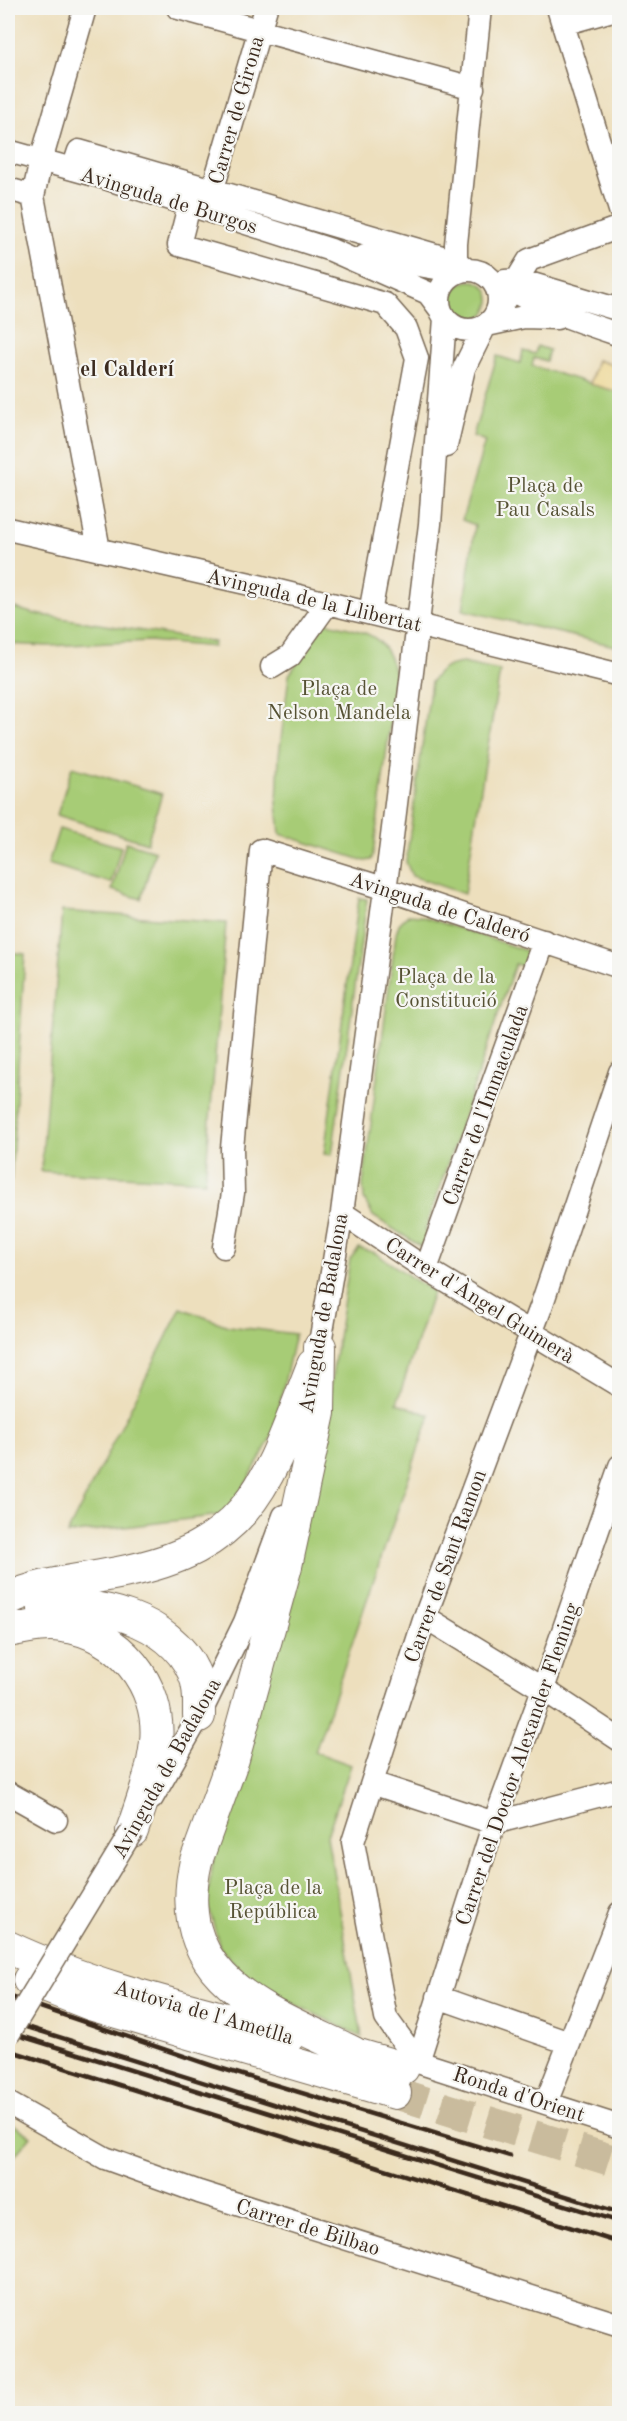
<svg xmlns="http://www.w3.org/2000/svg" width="627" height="2421" viewBox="0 0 627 2421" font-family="'Old Standard TT',serif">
  <rect width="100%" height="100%" fill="#f6f6f2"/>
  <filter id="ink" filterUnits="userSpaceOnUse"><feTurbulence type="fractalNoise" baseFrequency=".0167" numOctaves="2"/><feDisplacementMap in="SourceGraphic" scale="12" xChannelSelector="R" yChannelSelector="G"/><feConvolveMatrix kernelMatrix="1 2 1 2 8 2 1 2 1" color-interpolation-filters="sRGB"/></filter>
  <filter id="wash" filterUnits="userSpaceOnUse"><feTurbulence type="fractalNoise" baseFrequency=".008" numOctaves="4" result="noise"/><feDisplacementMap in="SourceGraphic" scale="24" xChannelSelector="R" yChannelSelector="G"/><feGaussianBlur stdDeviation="1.35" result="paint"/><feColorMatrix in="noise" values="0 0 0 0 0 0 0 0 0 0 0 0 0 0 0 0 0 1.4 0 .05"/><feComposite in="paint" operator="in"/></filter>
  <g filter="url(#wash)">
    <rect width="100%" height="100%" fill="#eddfbd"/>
    <!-- green -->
    <path fill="#a7cc76" stroke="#717b4a" stroke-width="1.5" d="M452 300a19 19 0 1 1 38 0a19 19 0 1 1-38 0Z
      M537,346l12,4 -3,11 -12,-3 -2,8 87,26v255l-156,-37 12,-85 -13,-5 23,-79 -12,-5 24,-80 23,7 3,-12 12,3z
      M8,606l27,8 179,28 -1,5 -64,-6 -101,5 -40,-2z
      M324,622c41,11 62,8 72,56l-23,177 -2,5 -6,1 -85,-27 -3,-30 2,-48 10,-81z
      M462,663l38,8 -36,223 -52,-18 -6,-14 25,-180c9,-13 16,-17 31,-19z
      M72,767l90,27 -15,49 -90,-28z
      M59,829l62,18 -10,36 -63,-19z
      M126,842l29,9 -14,48 -29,-9z
      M359,898l8,1 -35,256 -8,-1z
      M62,911l164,12 -21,258 -164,-10z
      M408,915l13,1 109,36 -5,15 -10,-3 -90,267 6,3 -5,16 -53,-34 -9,-17 -1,-15 33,-250 3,-10z
      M8,952l17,2 -14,226h-3z
      M359,1248l16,5 58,39 -36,111 33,12 -115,337 36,13 -24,71 35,201 -107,-52 -35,-37 -13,-47 9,-59 101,-367 33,-216z
      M181,1308l47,18 67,8 -22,100 -31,57 -21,24 -154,19z
      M8,2121l23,15 -23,28z"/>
    <!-- sand -->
    <path fill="#eeda9e" stroke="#94825e" stroke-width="1.5" d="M597,360l22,7v25l-29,-8z"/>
  </g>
  <g filter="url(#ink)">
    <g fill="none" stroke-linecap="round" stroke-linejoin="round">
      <!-- highway-tunnel -->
      <path stroke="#c9bb9d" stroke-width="32" stroke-dasharray="32 16" stroke-linecap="butt" d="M395,2093l225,70"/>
      <!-- minor casing -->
      <g stroke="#796956" stroke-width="25">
        <path id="minor" d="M85,8l-44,153 -8,35 66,354
          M178,8l295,80
          M558,8l62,202
          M563,24l57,-16
          M8,151l97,27 226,72 97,43 12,16
          M73,169l6,-18 377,110
          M8,189l25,7
          M209,202l57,-194
          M189,206l-10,39 206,59 21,24 11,30 -47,255
          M365,256l71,12
          M466,269l-10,-8v-17l24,-236
          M439 300a30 30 0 1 1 60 0a30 30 0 1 1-60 0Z
          M505,281l13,-1 11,3 91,27
          M501,283c36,25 77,38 119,52
          M499,309l30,-49 91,-33
          M487,325l37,-8 33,1
          M446,446l18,-78 21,-42
          M8,529l242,55 370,91
          M272,667l18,-11 38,-53
          M342,1213l84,56 194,117
          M224,1247l9,-54 -1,-45 29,-298 122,38 237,79
          M426,1269l118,-328
          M317,1361l25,-148 49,-368 39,-321 15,-206
          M425,1617l118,72 77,51
          M372,1783l122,40 126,-33
          M8,1793l48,27
          M152,1798l47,-82 46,-94 39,-106
          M438,1997l131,46
          M418,2062l-32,-44 -33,-176 72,-225 116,-310 79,-235
          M418,2062l76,-239 49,-134 77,-223
          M418,2062l202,65
          M8,2103l97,55 94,34 421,133
          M546,2103l74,-190"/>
      </g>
      <!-- highway casing -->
      <g stroke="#796956" stroke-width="34">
        <path id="highway" d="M320,1347l-1,66 -33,153 -53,193 -37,102c-28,120 73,150 158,192
          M8,1599c35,-17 77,-19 115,-27 132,-26 146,-95 190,-207
          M44,1609c51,-10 126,11 149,62 7,14 6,30 6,45
          M8,1631c17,-3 36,-8 54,-5 56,6 100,59 94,116 -3,30 -14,60 -24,89
          M8,1947c89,42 187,63 281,89
          M29,1980l64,25 302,88
          M335,2048l68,20"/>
      </g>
      <!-- minor -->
      <use href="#minor" stroke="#fff" stroke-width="22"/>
      <!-- highway -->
      <use href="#highway" stroke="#fff" stroke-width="32"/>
      <!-- rail -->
      <path stroke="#3b2a1e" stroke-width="4.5" d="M8,1996l205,70 297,90
        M8,2021l612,192
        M8,2032l612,190
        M8,2050l612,193"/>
      <!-- minor-bridge casing -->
      <g stroke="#796956" stroke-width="25" stroke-linecap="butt">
        <path id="minor-bridge" d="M8,2035l124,-204"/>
      </g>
      <!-- minor-bridge -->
      <use href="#minor-bridge" stroke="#fff" stroke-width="22"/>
    </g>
  </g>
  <g text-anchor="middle" stroke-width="4.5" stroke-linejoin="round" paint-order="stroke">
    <!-- street labels -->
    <g font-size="21" fill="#3b2a1e" stroke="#f6f6f2">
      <text transform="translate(236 110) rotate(-74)" y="7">Carrer de Girona</text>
      <text transform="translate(169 200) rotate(17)" y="7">Avinguda de Burgos</text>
      <text transform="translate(314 600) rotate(13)" y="7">Avinguda de la Llibertat</text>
      <text transform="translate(440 907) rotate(18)" y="7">Avinguda de Calderó</text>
      <text transform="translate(485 1105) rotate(-70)" y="7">Carrer de l'Immaculada</text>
      <text transform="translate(480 1300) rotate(32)" y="7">Carrer d'Àngel Guimerà</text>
      <text transform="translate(323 1313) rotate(-80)" y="7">Avinguda de Badalona</text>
      <text transform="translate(445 1566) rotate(-70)" y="7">Carrer de Sant Ramon</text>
      <text transform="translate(517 1764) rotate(-71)" y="7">Carrer del Doctor Alexander Fleming</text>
      <text transform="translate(166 1768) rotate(-61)" y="7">Avinguda de Badalona</text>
      <text transform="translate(204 2012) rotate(16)" y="7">Autovia de l'Ametlla</text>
      <text transform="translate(519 2094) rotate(18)" y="7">Ronda d'Orient</text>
      <text transform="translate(308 2227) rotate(17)" y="7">Carrer de Bilbao</text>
    </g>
    <!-- park labels -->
    <g font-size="21" fill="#565234" stroke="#f6f6f2">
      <text x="545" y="492">Plaça de<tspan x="545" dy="24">Pau Casals</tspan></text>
      <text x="339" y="695">Plaça de<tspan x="339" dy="24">Nelson Mandela</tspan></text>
      <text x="446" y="983">Plaça de la<tspan x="446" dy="24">Constitució</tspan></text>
      <text x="273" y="1894">Plaça de la<tspan x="273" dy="24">República</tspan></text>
    </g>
    <!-- neighbourhood labels -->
    <g font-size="22" font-weight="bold" fill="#3b2a1e" stroke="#f6f6f2">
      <text x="127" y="376">el Calderí</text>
    </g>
  </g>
  <!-- margin -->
  <rect width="627" height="2421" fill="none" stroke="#f6f6f2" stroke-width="30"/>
</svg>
